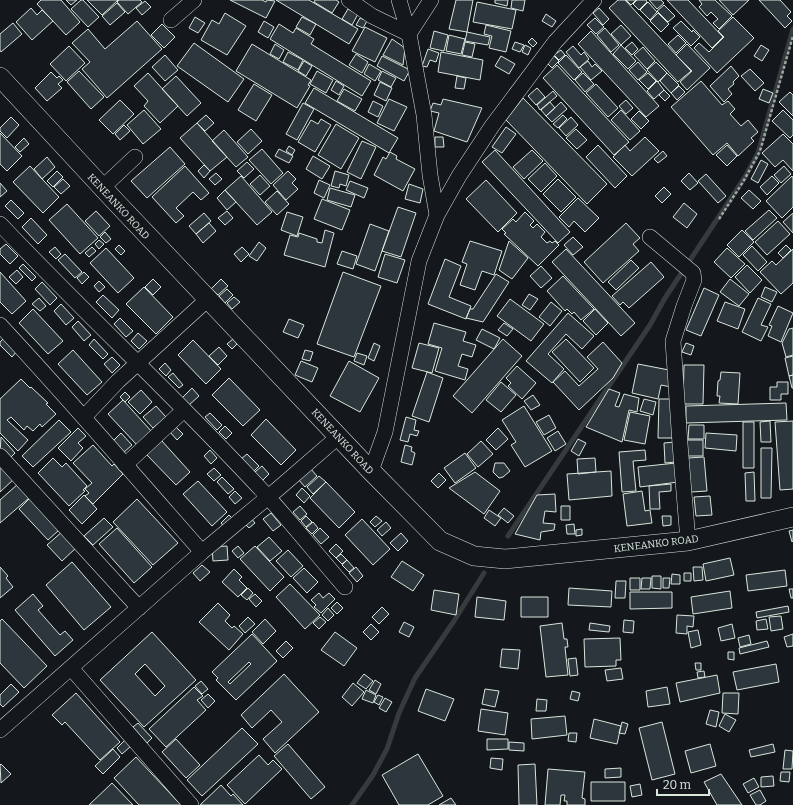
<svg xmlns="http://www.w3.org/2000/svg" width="793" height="805" viewBox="0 0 793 805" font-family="Bitter,serif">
  <rect width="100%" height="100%" fill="#14181c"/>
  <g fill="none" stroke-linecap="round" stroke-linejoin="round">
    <!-- stream -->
    <path stroke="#363b3e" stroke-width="5" d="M508,536l142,-211 15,-27 80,-121 13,-24 35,-124
      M352,805l21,-30 14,-26 12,-36 16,-35 39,-57 30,-48"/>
  </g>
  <!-- building -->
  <path fill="#2c363c" stroke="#d8e6dc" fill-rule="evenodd" d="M41,0h20l19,22 -14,13 -29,-31z
    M66,0h11l-6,5z
    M81,0h2l16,17 -11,10 -17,-18z
    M87,0h31l-16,15z
    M119,0h21l2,2 -14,12 -11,-12z
    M230,0h32l4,2 1,-2 8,1 -9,17z
    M276,0h33l49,29 -9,15z
    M315,0h21l3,2 -7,11 -18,-11z
    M456,0h17l-6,32 -18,-3z
    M495,0h13l-1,6 -12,-3z
    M512,0h13l-2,11 -12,-3z
    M618,0h7l66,71 -13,11 -69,-74z
    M626,0h10l-5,5z
    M637,0h9l1,2 -8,8 -6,-6z
    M649,0h12l3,3 -7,6z
    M667,0h21l35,37 -11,11z
    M699,0h16l17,16 -13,13 -6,-6 5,-4 -7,-7 -4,4 -8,-9 3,-3z
    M719,0h30l-16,15z
    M759,0h21l11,12 -4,4 5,5 -7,7z
    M145,1l6,6 -9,8 -6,-7z
    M477,2l39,8 -4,19 -39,-7z
    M648,2l9,10 -7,8 -10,-10z
    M117,3l8,9 -15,13 -8,-9z
    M664,5l11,11 -7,6 -11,-11z
    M31,8l6,7 5,-5 11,11 -21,19 -16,-18z
    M599,8l10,11 -6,6 -10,-12z
    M348,9l10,5 -6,11 -10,-6z
    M225,13l21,13 -19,29 -26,-15 11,-20 7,4z
    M658,13l11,11 -8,8 -11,-11z
    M546,14l10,7 -4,6 -10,-6z
    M195,17l10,6 -7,10 -9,-5z
    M302,17l14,7 -6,11 -14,-8z
    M733,17l21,21 -37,35 -23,-25 5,-5 10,9 15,-15 -6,-6z
    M360,18l7,3 -4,7 -7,-3z
    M595,18l9,9 -8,7 -9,-9z
    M137,21l25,28 -55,49 -25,-29 8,-7 -18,-19 16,-14 17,20z
    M264,21l10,6 -6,11 -10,-6z
    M681,21l11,11 1,-2 7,7 -9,9 -18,-18z
    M13,23l9,11 -21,18 -1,-2v-16z
    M162,24l13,13 -11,11 -13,-13z
    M279,24l14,9 3,-5 18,11 -3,5 60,37 -9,15 -92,-57z
    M486,25l25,6 -5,21 -17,-4 3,-12 -8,-2z
    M621,25l10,11 -10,9 -10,-11z
    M365,27l22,11 -12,24 -23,-11z
    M605,28l14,17 -8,7 -14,-17z
    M434,31l14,4 -4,16 -14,-3z
    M591,31l68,75 -13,11 -68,-73z
    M467,32l23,5 -2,8 -23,-4z
    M449,35l16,4 -4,15 -15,-3z
    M678,35l8,8 -10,10 -8,-9z
    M532,38l5,5 -4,4 -5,-5z
    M392,39l13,9 -2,17 -20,-10z
    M465,42l10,2 -3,13 -10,-2z
    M515,42l9,3 -4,7 -8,-3z
    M632,42l6,7 -6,6 -7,-7z
    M194,43l50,36 -16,23 -51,-36z
    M252,44l59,36 -3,5 2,1 -13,22 -61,-37z
    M275,44l9,6 -5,9 -9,-5z
    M687,44l23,24 -23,22 -7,-8 12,-11 -16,-16z
    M525,45l6,3 -3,7 -6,-3z
    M621,45l15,16 -8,8 -15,-15z
    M761,45l8,5 -7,11 -8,-5z
    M69,46l16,17 -19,18 -16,-17z
    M573,46l8,9 3,-3 5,7 -10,9 -13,-16z
    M643,47l12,14 -8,8 -13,-14z
    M428,49l11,4 -3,9 -6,-2 -3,7 -5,-1z
    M561,50l4,5 -6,5 -5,-5z
    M288,52l15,8 -5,10 -15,-8z
    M441,52l42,8 -3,20 -42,-8z
    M356,54l12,8 -6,11 -13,-8z
    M165,55l13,15 -13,11 -13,-14z
    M566,55l16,17 -8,8 -16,-17z
    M382,56l28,14 -6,11 -27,-15z
    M501,56l14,8 -6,10 -14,-8z
    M554,56l5,5 -7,7 -5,-5z
    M304,61l8,5 -6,10 -8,-5z
    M588,61l4,6 3,-3 7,7 -11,9 -11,-13z
    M638,62l9,10 -9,8 -9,-10z
    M656,62l11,11 -9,9 -11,-12z
    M369,64l12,7 -6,10 -11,-7z
    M557,65l72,77 -15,13 -71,-77z
    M731,66l8,10 -6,6 1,2 -6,5 4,5 -8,8 -14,-16z
    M750,69l14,14 -9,8 -14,-15z
    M79,71l25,26 -13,12 -24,-27z
    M317,71l16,9 -7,13 -16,-9z
    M382,71l14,7 -5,9 -13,-7z
    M51,72l6,6 2,-2 4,4 -5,4 4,4 -15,13 -12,-13z
    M148,73l30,33 -18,17 -16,-17 4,-5 -14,-15z
    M583,73l11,11 -9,8 -10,-12z
    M648,73l8,8 -8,8 -9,-9z
    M667,73l12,12 -8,8 -11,-12z
    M176,76l25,27 -14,13 -25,-27z
    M457,76l9,2 -2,11 -9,-1z
    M336,81l8,5 -5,9 -8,-5z
    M657,81l7,9 -10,9 -7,-8z
    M701,81l21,24 6,-4 7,8 -5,5 11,12 7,-6 10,12 -7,6 3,3 -16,15 -11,-13 -14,12 -42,-48z
    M380,82l12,6 -6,13 -12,-6z
    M254,84l18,11 -16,26 -18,-11z
    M596,84l22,24 -10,9 -22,-24z
    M679,86l6,6 -8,8 -6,-7z
    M314,88l84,50 -9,15 -84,-50z
    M537,88l8,9 -9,8 -8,-9z
    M344,89l18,10 -7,12 -18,-10z
    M763,89l10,4 -4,10 -10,-4z
    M664,90l6,6 -5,5 -6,-6z
    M553,91l4,5 -17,14 -3,-5z
    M790,92l3,3v21l-14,-14z
    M523,98l84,86 -20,20 -81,-84z
    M389,99l18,8 -13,24 -17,-8z
    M443,99l39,9 -15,34 -33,-11 5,-18 -9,-2 3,-8 8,2z
    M120,100l14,14 -21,20 -14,-14z
    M626,100l7,8 -7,6 -7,-8z
    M373,101l10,5 -5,11 -10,-5z
    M550,102l5,6 -9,8 -5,-6z
    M561,102l6,7 -15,13 -6,-6z
    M303,103l11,6 -17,31 -11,-6z
    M144,110l17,19 -18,15 -16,-19z
    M621,110l19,21 -10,9 -19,-20z
    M783,110l10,10v15l-3,3 -18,-17z
    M639,111l10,10 -8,8 -10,-10z
    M206,115l8,8 -9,8 -8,-8z
    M563,115l4,4 -9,9 -5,-4z
    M11,117l8,8 -12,13 -7,-7v-3z
    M571,117l7,8 -12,11 -7,-8z
    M321,119l10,6 -16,27 -17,-10 13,-22 7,4z
    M197,123l30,34 -17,14 -30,-33z
    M336,124l23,14 -18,31 -23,-14z
    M124,125l6,6 -10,9 -5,-6z
    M506,127l10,7 -14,19 -10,-6z
    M251,129l11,12 -14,13 -11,-12z
    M576,129l11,11 -10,9 -11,-11z
    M224,130l24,27 -12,10 -24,-26z
    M0,133l22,23 -15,15 -7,-7z
    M783,134l10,10v27l-10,-11 -8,7 -13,-14z
    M435,137h8l1,10h-9z
    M645,137l14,14 -27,25 -19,-19 12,-12 5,6z
    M24,138l5,6 -9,8 -5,-5z
    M362,141l14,6 -15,32 -14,-7z
    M598,145l29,31 -12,12 -29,-31z
    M727,145l10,11 -10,10 -11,-11z
    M289,146l6,4 -3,5 -6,-4z
    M170,147l15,17 -38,34 -16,-17z
    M262,149l21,24 -12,11 -22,-24z
    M279,149l14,7 -4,7 -14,-7z
    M495,150l75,82 -12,11 -76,-81z
    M532,150l11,11 -19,18 -11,-12z
    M663,151l4,5 -9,7 -4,-4z
    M390,152l7,4 -1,3 19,10 -12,22 -29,-16 9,-18 3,2z
    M313,156l17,10 -8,13 -16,-10z
    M47,157l8,10 -13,12 -8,-10z
    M761,160l7,4 -10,19 -7,-4z
    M247,162l7,7 -10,9 -7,-7z
    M545,163l12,13 -16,16 -13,-13z
    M204,165l6,6 -6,7 -6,-7z
    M30,166l29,31 -16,16 -30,-31z
    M185,166l24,27 -8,7 -8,-8 -17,16 8,8 -8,7 -24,-26z
    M784,166l7,8 -10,9 -7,-8z
    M57,171l6,6 -10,10 -6,-6z
    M288,171l8,8 -4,4 6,6 -12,11 -13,-15z
    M335,171l14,4 -3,11 -6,-2 -1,4 -8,-2z
    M216,173l6,6 -7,6 -6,-6z
    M689,173l9,10 -8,7 -9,-9z
    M706,174l20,22 -8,7 -20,-22z
    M260,175l10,11 -10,9 -10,-11z
    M241,176l31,36 -15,13 -32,-35z
    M772,176l7,7 -12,12 -7,-8z
    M792,176l1,2v29l-11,11 -16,-17z
    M63,179l7,7 -9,8 -7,-7z
    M558,179l18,18 -15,15 -18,-18z
    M319,180l11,5 -6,13 -10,-5z
    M486,180l31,33 -19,19 -32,-33z
    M350,181l18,7 -4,10 -18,-8z
    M0,183l7,8 -7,6z
    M409,184l14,5 -3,14 -15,-4z
    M664,187l7,7 -9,9 -7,-7z
    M330,188l25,7 -4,12 -24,-7z
    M225,190l11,12 -9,8 -10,-12z
    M749,190l12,11 -8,8 -12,-11z
    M277,191l12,13 -12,11 -12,-13z
    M578,198l21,20 -14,14 -11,-11 -5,6 -10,-10z
    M322,199l28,11 -8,20 -28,-11z
    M11,200l13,13 -6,6 -13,-13z
    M684,203l13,11 -10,14 -14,-11z
    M67,204l31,34 -18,16 -31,-34z
    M398,207l18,6 -15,44 -19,-6z
    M769,210l8,8 -24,22 -8,-9z
    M96,211l14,15 -11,10 -14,-15z
    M227,211l6,7 -8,7 -7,-7z
    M287,212l16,5 -6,19 -16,-6z
    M525,212l9,9 -4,4 3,3 4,-4 8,8 -4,5 6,6 3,-2 2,2 3,-2 4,4 -21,21 -34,-32 2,-1 -4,-4 11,-10 3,3z
    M204,213l7,8 -15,13 -7,-8z
    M793,213v20l-10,-11z
    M31,218l16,17 -9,9 -16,-17z
    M778,221l12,13 -23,21 -12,-13z
    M209,223l7,8 -13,12 -7,-9z
    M626,223l14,15 -7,6 6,7 -36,32 -19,-21z
    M370,224l19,7 -14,40 -19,-7z
    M325,230l9,3 -9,34 -41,-12 6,-20 8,2 1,-4 18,6v3l5,1z
    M742,230l12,12 -15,15 -12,-12z
    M105,232l6,7 -5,4 -6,-6z
    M573,237l10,10 -10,8 -9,-10z
    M99,240l5,4 -5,5 -4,-5z
    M470,241l32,10 -8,24 -12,-4 -7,19 -15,-5 7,-21 -5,-2z
    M509,241l19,17 -16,21 -13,-9z
    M259,242l7,6 -9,13 -8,-5z
    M6,244l12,12 -8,8 -10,-10v-5z
    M119,245l6,6 -4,4 -6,-6z
    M786,245l5,5 -8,8 -5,-5z
    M752,246l15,16 -9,9 -15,-16z
    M55,247l6,7 -5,5 -7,-7z
    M92,247l4,4 -7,6 -4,-4z
    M242,247l7,7 -8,8 -7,-8z
    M106,248l28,30 -16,15 -28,-30z
    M727,248l18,16 -14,14 -17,-16z
    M566,249l69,74 -14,13 -69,-74z
    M793,249v34l-12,11 -21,-22 12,-11 4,4z
    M342,251l15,5 -4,13 -16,-5z
    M65,254l17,18 -7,6 -17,-18z
    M385,254l20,6 -8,23 -19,-6z
    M445,259l16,7 -12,31 22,9 -5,13 -38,-15z
    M631,260l8,8 -23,22 -8,-8z
    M651,262l13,15 -35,31 -6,-6 -3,3 -8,-9z
    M23,264l13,13 -4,4 -13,-13z
    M747,265l15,15 -12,13 -15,-16z
    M541,266l11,12 -11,10 -11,-12z
    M17,270l6,7 -7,7 -7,-7z
    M0,272l26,29 -14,13 -12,-12z
    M84,272l5,5 -7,7 -5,-6z
    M343,272l38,14 -27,71 -37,-13z
    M496,274l13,8 -26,40 -17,-4 4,-9h3z
    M563,276l31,33 -13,11 -7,-8 -2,2 -5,-5 -2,2 -18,-20z
    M153,279l8,8 -8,8 -8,-8z
    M221,279l7,7 -10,9 -7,-6z
    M730,279l19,15 -10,12 -19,-14z
    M99,281l6,6 -6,5 -5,-6z
    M42,282l15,16 -7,7 -15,-16z
    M144,287l29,30 -17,17 -30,-30z
    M765,287l12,5 -5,10 -11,-5z
    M704,288l15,7 -18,41 -15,-6z
    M227,289l6,6 -8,8 -6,-7z
    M529,294l9,5 -8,11 -8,-5z
    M103,295l16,15 -7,8 -16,-16z
    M234,297l6,5 -8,7 -5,-6z
    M39,298l7,8 -6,5 -8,-7z
    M758,298l13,6 -10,21 7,2 -7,14 -19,-9z
    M510,299l34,25 -13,17 -34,-25z
    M551,302l11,9 -12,15 -11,-9z
    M725,302l20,7 -7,20 -21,-8z
    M61,304l13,14 -8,7 -12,-14z
    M778,306l15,7 -12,29 -13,-6 4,-10 -3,-1z
    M33,309l30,32 -15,13 -29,-31z
    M595,309l13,14 -12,12 -13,-14z
    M568,313l26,23 -12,13 -16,-15 -18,20 16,15 -12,14 -26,-22z
    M120,318l13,13 -7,6 -12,-13z
    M289,319l15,6 -6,13 -15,-6z
    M78,321l13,14 -7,6 -12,-14z
    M434,323l32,9 -3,9 13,4 -4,12 -10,-3 -4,12 10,3 -3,11 -30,-9 7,-23 -14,-4z
    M504,323l9,6 -6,7 -9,-6z
    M793,328v27l-7,2 -4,-14 7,-14z
    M482,329l18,9 -6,11 -18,-9z
    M138,333l9,8 -8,8 -8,-8z
    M5,337l13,13 -6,7 -12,-12v-3z
    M94,339l14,15 -5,5 -14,-14z
    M233,339l4,5 -5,5 -5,-5z
    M503,339l19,17 -50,57 -19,-17z
    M566,339l28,29 -14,14 -28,-30z
    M193,340l28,29 -15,15 -28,-29z
    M603,342l19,21 -9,15 -34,32 -26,-28 12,-11 14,15 19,-17 -11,-12z
    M374,343l6,3 -6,15 -6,-3z
    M419,343l20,5 -7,25 -20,-5z
    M686,343l8,3 -3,9 -9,-3z
    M219,347l8,9 -9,9 -9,-9z
    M73,350l29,32 -15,13 -29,-31z
    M305,350l8,2 -3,9 -8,-2z
    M357,353l10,3 -3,9 -10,-4z
    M793,356v19l-4,1 -4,-18z
    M112,357l8,8 -8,8 -8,-9z
    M301,361l17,7 -6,14 -17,-7z
    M349,361l30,17 -19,34 -30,-16z
    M165,363l6,7 -5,6 -7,-7z
    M638,364l36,7 -3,16 -10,-2 -3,14 -26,-6z
    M684,365h20l-1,39h-20z
    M517,366l19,17 -14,16 -14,-13 3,-3 -5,-5z
    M427,372l16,6 -14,44 -17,-6z
    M721,372l19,1 -2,31 -19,-1 1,-7h-3l1,-15 2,-1z
    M173,373l10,12 -4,3 -11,-11z
    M793,375v13h-1l-3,-12z
    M229,378l31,32 -17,16 -31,-31z
    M21,379l9,9 1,-1 17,16 -2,1 10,10 -14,13 -2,-3 -7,7 -6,-5 -3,4 -13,-13 -4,3 21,20 -10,11 -18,-18v-34z
    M501,382l15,13 -15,17 -15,-12z
    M777,382h11v12h-7v6h-11v-13h7z
    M192,388l7,8 -10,9 -7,-7z
    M609,389l11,4 -5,13 4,1 5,-13 15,4 -2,14 -8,-2 -7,32 -36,-15z
    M141,390l11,12 -12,12 -12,-12z
    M125,392l5,5 -5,5 -5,-5z
    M533,395l7,10 -9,5 -7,-9z
    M644,399l12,3 -3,13 -13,-4z
    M659,399h16l-2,39h-15z
    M123,400l29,32 -15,13 -29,-31z
    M786,403l1,17 -101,3v-17z
    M156,406l10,11 -13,11 -10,-11z
    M524,406l28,45 -27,16 -14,-22 5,-3 -14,-22z
    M630,412l20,4 -5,28 -21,-4z
    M210,413l12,12 -5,5 -12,-13z
    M549,415l7,13 -12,7 -8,-13z
    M406,417l10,3 -2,10 5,1 -2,5 -7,-2 -2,8 -8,-2z
    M266,419l30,31 -15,15 -30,-30z
    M59,420l12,12 -38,35 -11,-11z
    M770,421l1,21h-10l-1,-20z
    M793,421v68l-13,1 -5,-68z
    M743,422h11v46h-11z
    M689,425h15v14h-16z
    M225,426l7,7 -6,6 -7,-7z
    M176,427l7,7 -6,6 -7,-8z
    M78,428l8,8 -8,7 5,5 -12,13 -13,-13z
    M498,428l10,11 -12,11 -10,-10z
    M558,431l8,13 -11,7 -8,-13z
    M121,433l11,12 -9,8 -11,-11z
    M706,433l31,2 -1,16 -31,-3z
    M1,437l14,16 -8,8 -7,-8z
    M578,439l8,4 -7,13 -8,-5z
    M161,440l29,32 -14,13 -30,-31z
    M685,440h18v16h-18z
    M481,441l12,13 -15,13 -11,-13z
    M675,442l1,20 -11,1 -1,-20z
    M93,445l19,21 2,-2 9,10 -30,30 -8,-8 4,-3 -4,-4 7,-6 -19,-20z
    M405,445l7,2 -1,4 4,2 -3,12 -11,-3z
    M761,448h11l-1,50h-10z
    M210,450l7,8 -6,6 -7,-8z
    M645,450l1,10 -13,1 3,30 -14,1 -3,-40z
    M465,453l11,15 -21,15 -11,-15z
    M247,454l12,12 -6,6 -12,-13z
    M704,457l3,34 -16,1 -3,-34z
    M53,458l9,9 4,-4 21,23 -4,4 2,1 -16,15 -31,-33z
    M595,458l1,14 -18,2 -1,-15z
    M495,463h9l6,8 -7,6 -4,1 -6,-6z
    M676,463l2,19 -38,5 -2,-20z
    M0,464l14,15 -14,13z
    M262,466l7,8 -7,7 -7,-9z
    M214,468l7,7 -7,6 -7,-7z
    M310,468l7,8 -12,11 -7,-8z
    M611,471l1,25 -43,4 -2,-26z
    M475,472l25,19 -16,23 -35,-26z
    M754,472l1,29h-9l-1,-28z
    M439,473l7,7 -8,8 -7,-7z
    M319,476l7,6 -13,12 -6,-7z
    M222,477l12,12 -6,5 -11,-12z
    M198,481l29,31 -15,14 -29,-32z
    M326,482l29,30 -16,16 -29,-30z
    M18,484l11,14 -29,25v-23z
    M671,484v7l-12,1 1,17h-10l-1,-23z
    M302,488l8,8 -6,7 -8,-8z
    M235,491l7,7 -7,6 -6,-7z
    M642,491l3,20 5,-1 2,13 -25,3 -4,-32z
    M555,494l1,18 -11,-1 -2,12 12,1 -1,6 -13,2 -1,8 -25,-6 22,-39z
    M84,495l13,14 -15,15 -13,-14z
    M710,496l2,19 -16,1 -2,-19z
    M30,498l29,32 -11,10 -29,-31z
    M137,499l41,44 -25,22 -40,-43z
    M300,506l7,8 -7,6 -7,-8z
    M561,506h9v14h-9z
    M504,508l10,8 -6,7 -10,-8z
    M489,510l12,8 -6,8 -11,-8z
    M271,513l10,12 -8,6 -10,-12z
    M229,515l5,5 -9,8 -4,-5z
    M306,516l6,6 -6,5 -5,-6z
    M376,516l6,5 -7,6 -5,-5z
    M662,516h9v9l-8,1z
    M250,517l5,6 -6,5 -5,-5z
    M104,518l9,9 -20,18 -9,-9z
    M362,519l28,30 -17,16 -28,-30z
    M313,522l5,6 -6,6 -6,-6z
    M386,522l5,6 -9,8 -5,-6z
    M574,524l1,10h-8l-1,-9z
    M117,528l35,39 -18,16 -35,-39z
    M320,528l9,9 -8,7 -8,-9z
    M582,529v6l-6,1v-6z
    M793,530v11l-1,1 -3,-11z
    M63,531l14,16 -15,14 -15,-16z
    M401,533l7,8 -10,10 -8,-8z
    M269,537l13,14 -12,10 -13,-14z
    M336,544l7,7 -7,7 -7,-7z
    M227,546l1,14 -15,1 -1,-14z
    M238,546l6,7 -6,5 -6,-7z
    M255,546l29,31 -14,14 -30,-32z
    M288,550l15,16 -12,11 -15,-16z
    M341,554l6,6 -5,4 -6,-6z
    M730,558l4,17 -28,6 -3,-17z
    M347,560l7,8 -5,4 -7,-7z
    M402,561l22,14 -11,16 -22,-14z
    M72,562l39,45 -27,23 -38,-45z
    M202,565l8,7 -10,9 -7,-8z
    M0,567l8,9 -2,2 7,9 -13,11z
    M356,567l7,9 -6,6 -8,-9z
    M693,567h9l1,13 -9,1z
    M304,568l14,14 -11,11 -14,-15z
    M234,569l8,8 -3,3 8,8 -9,9 -16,-15z
    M785,570l2,16 -39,5 -2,-16z
    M684,573h7v8h-7z
    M672,574l8,1v9h-9z
    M652,576h9v13l-9,-1z
    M630,578h10v12h-10z
    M642,578h9l-1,11h-9z
    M663,578h7l-1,10h-6z
    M616,581h10l-1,17h-10z
    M290,584l30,31 -15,14 -29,-32z
    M248,588l5,5 -6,7 -6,-5z
    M569,588l43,3 -1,16 -43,-2z
    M789,589h4v9h-2z
    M434,590l25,4 -3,21 -25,-5z
    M730,591l2,17 -39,6 -2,-17z
    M630,592h42v16l-42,1z
    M319,593l4,5 6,-5 6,6 -14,14 -7,-6 2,-2 -5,-5z
    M33,594l10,12 -5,4 22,25 5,-4 8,9 -18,16 -40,-46z
    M255,594l7,7 -6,6 -7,-8z
    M477,597l29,4 -2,19 -29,-3z
    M521,597h27v20h-27z
    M337,602l6,6 -6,6 -6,-6z
    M218,603l12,12 -5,6 7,7 2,-2 9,8 -14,16 -30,-28z
    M788,606l1,6 -32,6 -1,-6z
    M382,607l7,7 -10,10 -7,-7z
    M328,608l6,7 -6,6 -6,-6z
    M677,615l17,1 -1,11 -6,-1v8l-11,-1z
    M781,616l2,13 -12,2 -2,-14z
    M248,617l7,7 -10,9 -6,-7z
    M320,617l6,5 -7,7 -6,-6z
    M2,619l45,47 -23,22 -24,-25v-42z
    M265,619l11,12 -13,13 -11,-12z
    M766,619l2,10 -11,1 -1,-9z
    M624,620l10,1 -1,12 -10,-1z
    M404,622l10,5 -5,10 -10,-5z
    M562,623l2,16h3l1,8h-3l3,28 -22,2 -6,-51z
    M590,623l20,3 -1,6 -20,-2z
    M371,624l8,8 -8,8 -8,-8z
    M732,624l3,14 -14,3 -3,-13z
    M698,630l3,15 -10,3 -3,-16z
    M152,632l44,48 -52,47 -44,-47zM145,664l20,22 -10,10 -20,-22z
    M335,632l22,16 -13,18 -23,-16z
    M252,634l25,27 -41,39 -20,-20 2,-2 -6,-6zM249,662l2,2 -21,20 -2,-2z
    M793,634v12l-6,1 -3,-10z
    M749,635l2,9 -11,3 -2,-9z
    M620,638l1,22h-5v6l-31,1 -1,-28z
    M286,641l7,7 -10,10 -7,-7z
    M767,641l2,6 -29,7 -1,-6z
    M502,649l18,1 -2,19 -18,-2z
    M728,652h6v8l-6,-1z
    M576,658l2,17 -8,1 -2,-17z
    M695,663h6v7h-5z
    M776,664l3,18 -42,8 -4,-18z
    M621,668l2,11 -16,2 -2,-11z
    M704,671l1,6 -7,1 -1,-6z
    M284,674l35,38 -44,41 -12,-14 19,-17 -11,-12 -19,18 -11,-13z
    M364,674l9,7 -7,8 -9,-6z
    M717,675l3,18 -40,9 -4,-19z
    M375,680l6,4 -5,10 -7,-4z
    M201,681l7,8 -6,5 -7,-8z
    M353,683l11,9 -12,14 -10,-9z
    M11,684l8,8 -16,15 -3,-3v-9z
    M194,687l9,9 -6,4 9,10 -40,37 -17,-18z
    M667,687l3,17 -22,3 -2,-16z
    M426,689l28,10 -9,22 -27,-10z
    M485,689l14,2 -4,16 -13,-3z
    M366,690l10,5 -3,8 -11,-4z
    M572,691l8,2 -2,8 -8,-2z
    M76,693l44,49 -20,18 -35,-38 -3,3 -10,-10z
    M723,693h16l-1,21 -16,-1z
    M208,694l7,7 -7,7 -7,-8z
    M378,695l5,2 -4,8 -5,-3z
    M385,698l7,4 -6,10 -7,-4z
    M537,699l10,1 -1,11h-10z
    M481,709l27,4 -3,22 -27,-4z
    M710,710l9,2 -3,15 -10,-3z
    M725,714l11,6 -7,12 -10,-6z
    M565,716l2,19 -35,4 -1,-20z
    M594,719l27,7 -4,18 -27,-6z
    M622,722l6,2 -3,10 -6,-1z
    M662,722l13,52 -23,6 -13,-52z
    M138,723l14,15 -5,5 -14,-16z
    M242,728l16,16 -56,52 -15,-16z
    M569,733h8l-1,9 -8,-1z
    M176,739l24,26 -14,13 -24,-26z
    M487,739h21v10l-21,1z
    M125,740l6,6 -9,8 -5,-6z
    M509,742l15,1v8l-15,-1z
    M288,744l37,43 -14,12 -37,-43z
    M710,744l6,22 -25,7 -6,-22z
    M773,744l2,8 -24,5 -2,-7z
    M113,749l7,8 -17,17 -8,-8z
    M785,750l8,1 -1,18h-9z
    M418,754l25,42 -15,9h-29l-17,-30z
    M259,755l9,10 5,-5 9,9 -37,35 -18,-19z
    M136,757l45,48h-42l-25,-27z
    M491,758l12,1 -1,11 -12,-2z
    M1,764l10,10 -10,9 -1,-18z
    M535,764l2,41h-18l-1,-40z
    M621,768v9l-16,1v-9z
    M548,769l37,3 -3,26 3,1v6h-18v-4h-3l1,-6h-4l-1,10h-15z
    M781,772h9l-1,10 -9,-1z
    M721,774l21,31h-25l-13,-23z
    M773,776l1,10 -13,1v-10z
    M754,778l5,9 -11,6 -5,-9z
    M591,782h34v19h-34z
    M112,783l21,22h-44z
    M640,784l2,11 -10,2 -2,-11z
    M221,785l10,11 2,-2 10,11h-43z
    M760,790l6,11 -6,4h-4l-6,-10z
    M451,798l5,7h-17z"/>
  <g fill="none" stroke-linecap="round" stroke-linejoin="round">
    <!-- minor casing -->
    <g stroke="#d8e6dc" stroke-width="16">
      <path id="minor" d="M349,0l23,16 37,18 22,-34
        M399,0l10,34 15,81 6,60 7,40
        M171,20l23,-20
        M102,188l33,-31
        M0,224c88,93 182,179 268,273 26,29 51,60 77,90
        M650,237l43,36 1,7 -10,26 -11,35 7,103 8,97
        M0,325c69,74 135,151 202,227
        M84,417l34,-36 90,-82
        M0,456l139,152
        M125,465l59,-55
        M371,471l14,-39 34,-171 18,-46 22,-39 33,-50 63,-84 39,-42
        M71,668l120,137
        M0,730l202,-178 77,-64 60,-52"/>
    </g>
    <!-- tertiary casing -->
    <g stroke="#d8e6dc" stroke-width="20">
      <path id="tertiary" d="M0,77l114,123 257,271 69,70 34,15 31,3 183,-18 105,-24"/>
    </g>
    <!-- path -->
    <path stroke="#9da8a2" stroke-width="2.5" stroke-dasharray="3 2" stroke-linecap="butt" d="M719,219l24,-37 17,-31 33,-115"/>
    <!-- minor -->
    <use href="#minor" stroke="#14181c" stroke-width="15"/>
    <!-- tertiary -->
    <use href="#tertiary" stroke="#14181c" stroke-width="19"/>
  </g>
  <g text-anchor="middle" stroke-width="3" stroke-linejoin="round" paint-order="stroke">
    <!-- street labels -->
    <g font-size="10" fill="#d8e6dc" stroke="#14181c">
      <text transform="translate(119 206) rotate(47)" y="4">KENEANKO ROAD</text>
      <text transform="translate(343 441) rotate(47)" y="4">KENEANKO ROAD</text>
      <text transform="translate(656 543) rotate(-7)" y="4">KENEANKO ROAD</text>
    </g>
  </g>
  <!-- scale -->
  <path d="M657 789v6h52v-6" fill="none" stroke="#d8e6dc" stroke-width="2"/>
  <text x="663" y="789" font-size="12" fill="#d8e6dc" stroke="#14181c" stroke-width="3" paint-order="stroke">20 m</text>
</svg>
